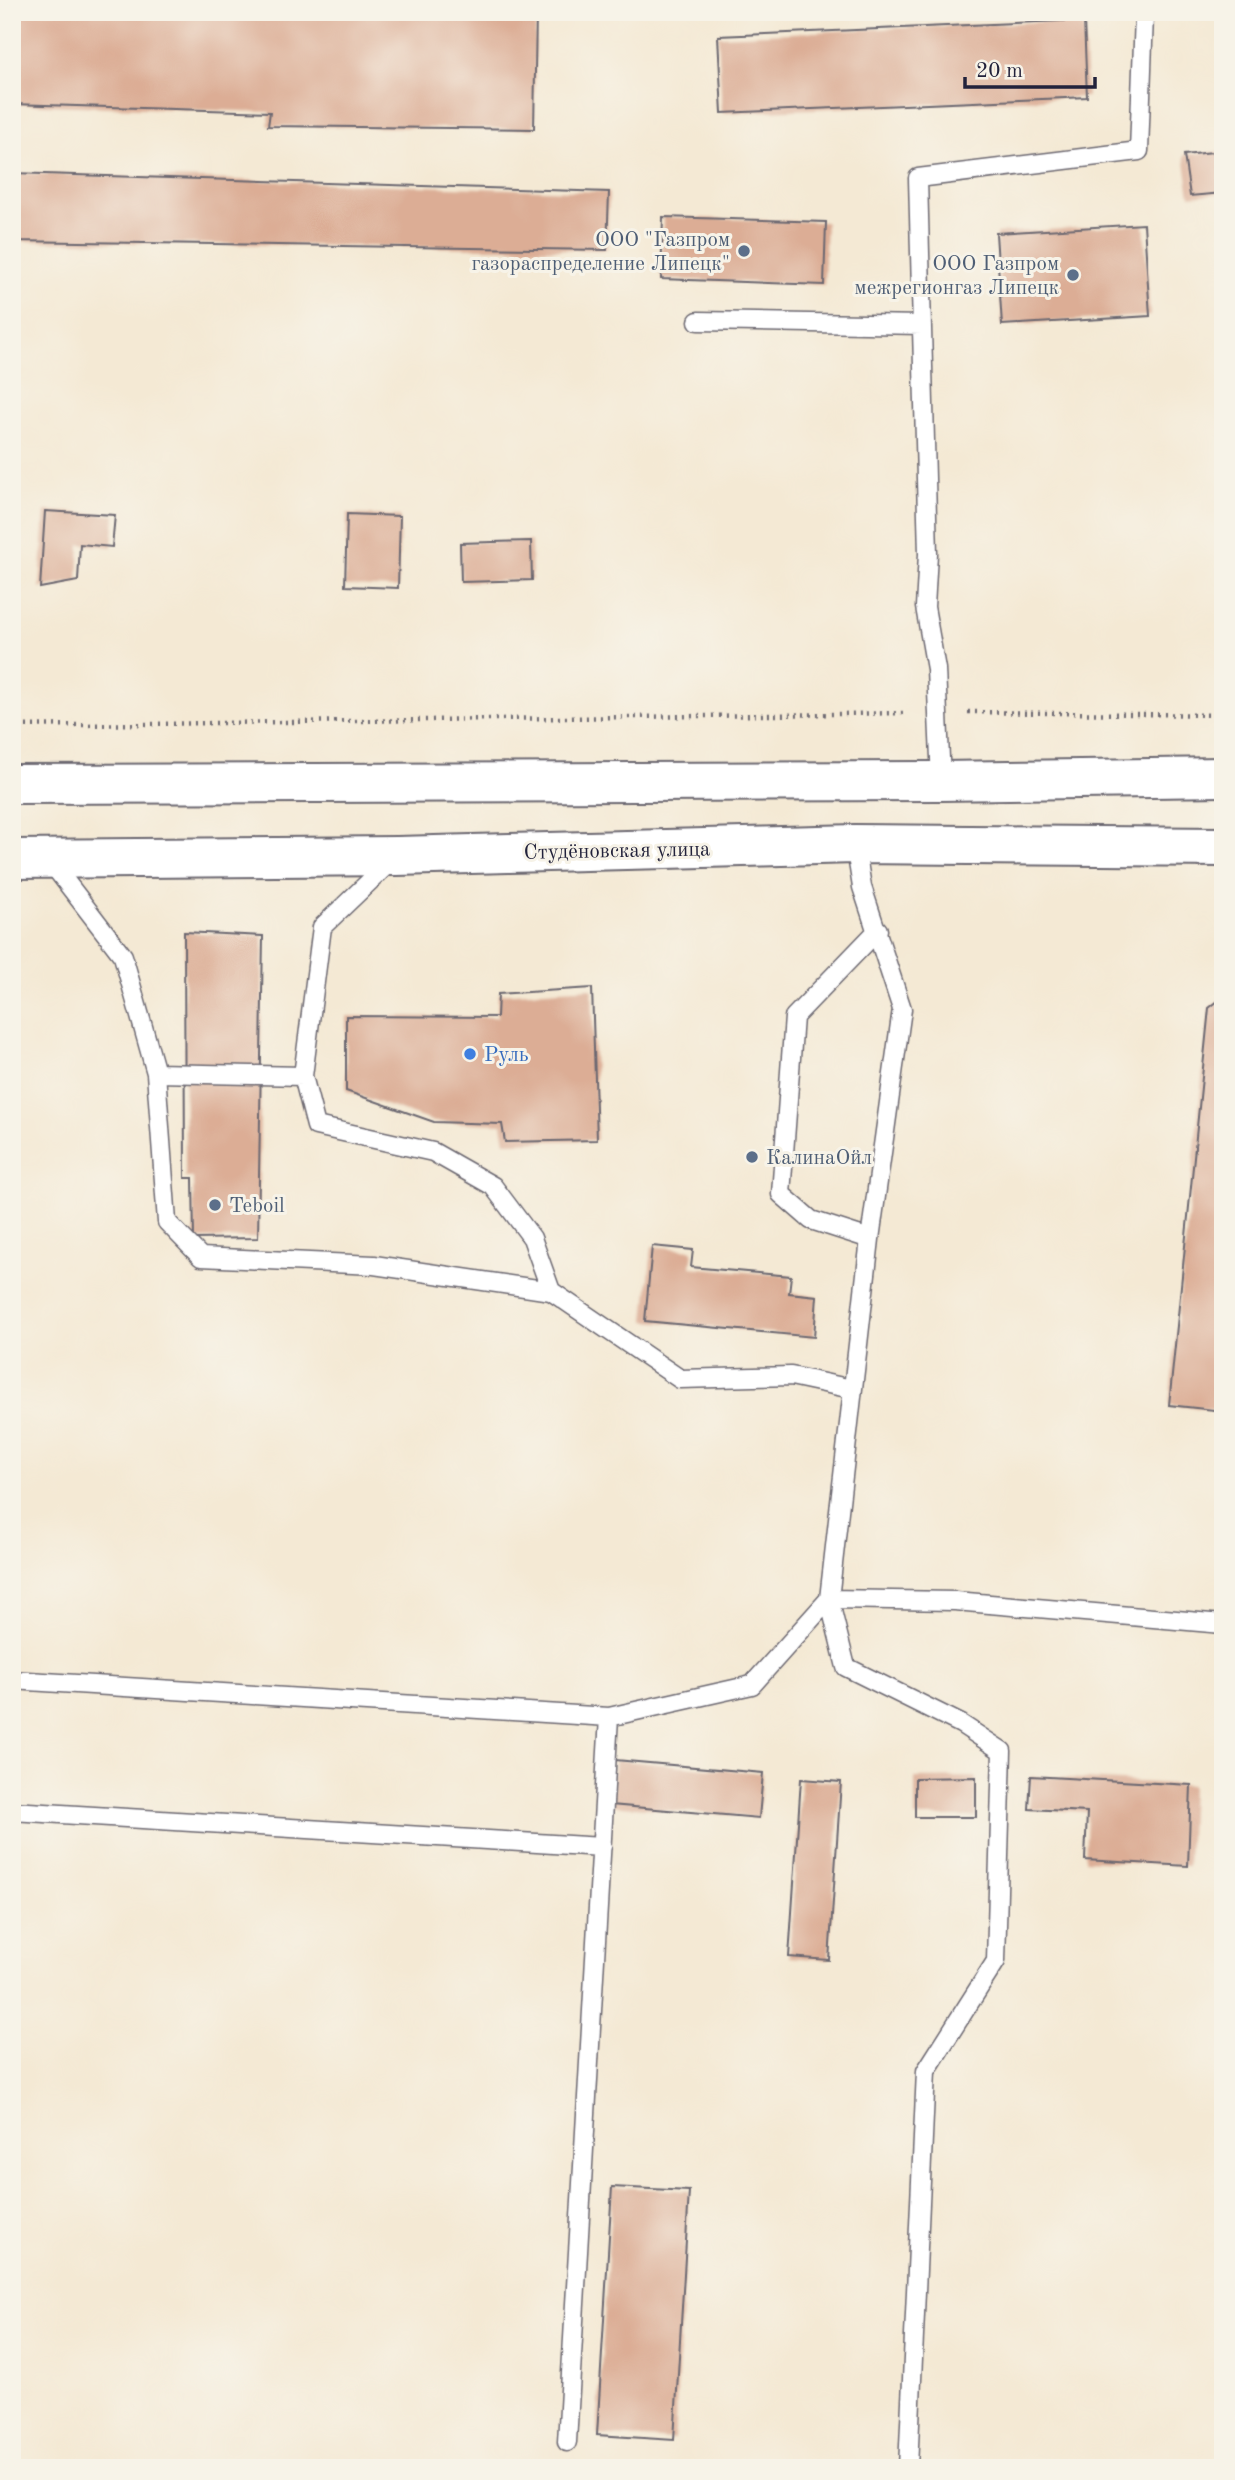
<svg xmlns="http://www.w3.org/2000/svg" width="1235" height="2480" viewBox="0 0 1235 2480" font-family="'Old Standard TT',serif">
  <rect width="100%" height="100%" fill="#f7f3e8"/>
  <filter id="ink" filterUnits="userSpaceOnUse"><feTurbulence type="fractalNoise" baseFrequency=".0143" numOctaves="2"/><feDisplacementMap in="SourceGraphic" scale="14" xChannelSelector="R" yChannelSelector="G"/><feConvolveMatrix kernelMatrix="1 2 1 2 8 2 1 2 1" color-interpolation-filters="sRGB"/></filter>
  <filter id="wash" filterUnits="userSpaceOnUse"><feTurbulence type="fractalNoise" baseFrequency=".00686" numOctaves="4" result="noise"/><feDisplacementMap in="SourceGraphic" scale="28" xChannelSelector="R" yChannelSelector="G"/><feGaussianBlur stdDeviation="1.57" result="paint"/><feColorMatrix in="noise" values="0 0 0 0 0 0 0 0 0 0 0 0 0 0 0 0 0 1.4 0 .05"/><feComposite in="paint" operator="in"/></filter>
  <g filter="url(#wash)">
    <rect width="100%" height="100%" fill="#f4e9d4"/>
    <g id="blocks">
      <!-- building -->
      <path fill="#dcad95" d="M12,12h524l-2,117 -266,-3 2,-14 -258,-8z
        M1084,20l3,77 -365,16 -4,-77z
        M1223,151v42l-33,3 -6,-41z
        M12,173l597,19 -2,58 -595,-9z
        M663,217l163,5 -2,63 -163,-6z
        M1144,224l6,92 -148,9 -6,-92z
        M45,511l70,4 -3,32 -32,-3 -2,37 -38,7z
        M347,514l53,2 -2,72 -53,-2z
        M531,541l1,39 -71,2 -1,-39z
        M184,932l79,4 -5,302 -64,1 -1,-61h-8z
        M592,988l5,152 -92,2 -3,-18 -68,-2 -88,-31v-75l151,1 1,-23z
        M1223,997v414l-54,-6 40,-397z
        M652,1246l41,4 -2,17 100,9 -2,17 28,3 -3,41 -169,-16z
        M615,1760l148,13 -4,45 -148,-13z
        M1031,1776l160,9 -3,81 -103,-6 2,-48 -58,-3z
        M976,1777v40h-61v-39z
        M801,1779l40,3 -12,178 -40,-3z
        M612,2187l77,4 -15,249 -77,-5z"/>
    </g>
  </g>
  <g filter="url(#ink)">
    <use href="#blocks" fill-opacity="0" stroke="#6c6871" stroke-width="2"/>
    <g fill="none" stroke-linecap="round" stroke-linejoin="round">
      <!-- lane casing -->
      <g stroke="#6c6871" stroke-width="21">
        <path id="lane" d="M698,321l224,4
          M941,781l-5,-112 -11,-62 3,-53 -10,-376 221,-27 5,-136 -3,-3
          M855,844l7,43 40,122 -32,230 -41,360 126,2 268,23
          M50,861l73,95 33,117 147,3 19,-149 71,-68
          M156,1073l11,149 34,35 173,8 177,26 129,88 111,-3 61,13
          M303,1076l13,50 117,26 60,34 39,52 19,53
          M870,1239l-59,-19 -30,-26 13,-177 84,-87
          M829,1599l17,68 115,57 41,27 -6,210 -70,110 -18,397
          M12,1680l597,37 143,-32 77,-86
          M12,1811l590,36
          M567,2442l42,-725"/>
      </g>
      <!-- primary casing -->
      <g stroke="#6c6871" stroke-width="42">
        <path id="primary" d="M12,784l929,-3 282,-4
          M12,859l385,-3 458,-12 368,3"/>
      </g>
      <!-- path -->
      <path stroke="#6c6871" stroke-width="4.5" stroke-dasharray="2 5" stroke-linecap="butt" d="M968,712l255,3
        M12,726l895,-13"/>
      <!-- lane -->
      <use href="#lane" stroke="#fff" stroke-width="18"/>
      <!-- primary -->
      <use href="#primary" stroke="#fff" stroke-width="38"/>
    </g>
  </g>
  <!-- markers -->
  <g fill="#5c6f8a" stroke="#f7f3e8" stroke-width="2.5">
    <circle cx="744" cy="251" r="7"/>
    <circle cx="1073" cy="275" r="7"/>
    <circle cx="752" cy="1157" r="7"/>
    <circle cx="215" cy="1205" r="7"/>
  </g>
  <circle fill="#3f7fe0" stroke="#f7f3e8" stroke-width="2.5" cx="470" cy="1054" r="7"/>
  <g text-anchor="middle" stroke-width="6" stroke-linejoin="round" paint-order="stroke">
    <!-- service labels -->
    <g font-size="21" fill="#4e5e75" stroke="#f7f3e8" text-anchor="end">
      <text x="730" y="246">ООО "Газпром<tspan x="730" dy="24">газораспределение Липецк"</tspan></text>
      <text x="1059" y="270">ООО Газпром<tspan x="1059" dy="24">межрегионгаз Липецк</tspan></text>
      <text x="766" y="1164" text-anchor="start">КалинаОйл</text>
      <text x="229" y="1212" text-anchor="start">Teboil</text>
    </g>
    <!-- street labels -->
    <g font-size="21" fill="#22223b" stroke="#f7f3e8">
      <text transform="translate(617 850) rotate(-1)" y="7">Студёновская улица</text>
    </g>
    <!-- shop labels -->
    <g font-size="21" fill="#366cbe" stroke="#f7f3e8" text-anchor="start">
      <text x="484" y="1061">Руль</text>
    </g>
  </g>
  <!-- margin -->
  <rect width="1235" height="2480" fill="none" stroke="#f7f3e8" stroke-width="42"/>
  <!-- scale -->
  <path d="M965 77v10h130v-10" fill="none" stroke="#22223b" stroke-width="3.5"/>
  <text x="976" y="77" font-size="21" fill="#22223b" stroke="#f7f3e8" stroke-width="5" paint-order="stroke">20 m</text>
</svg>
